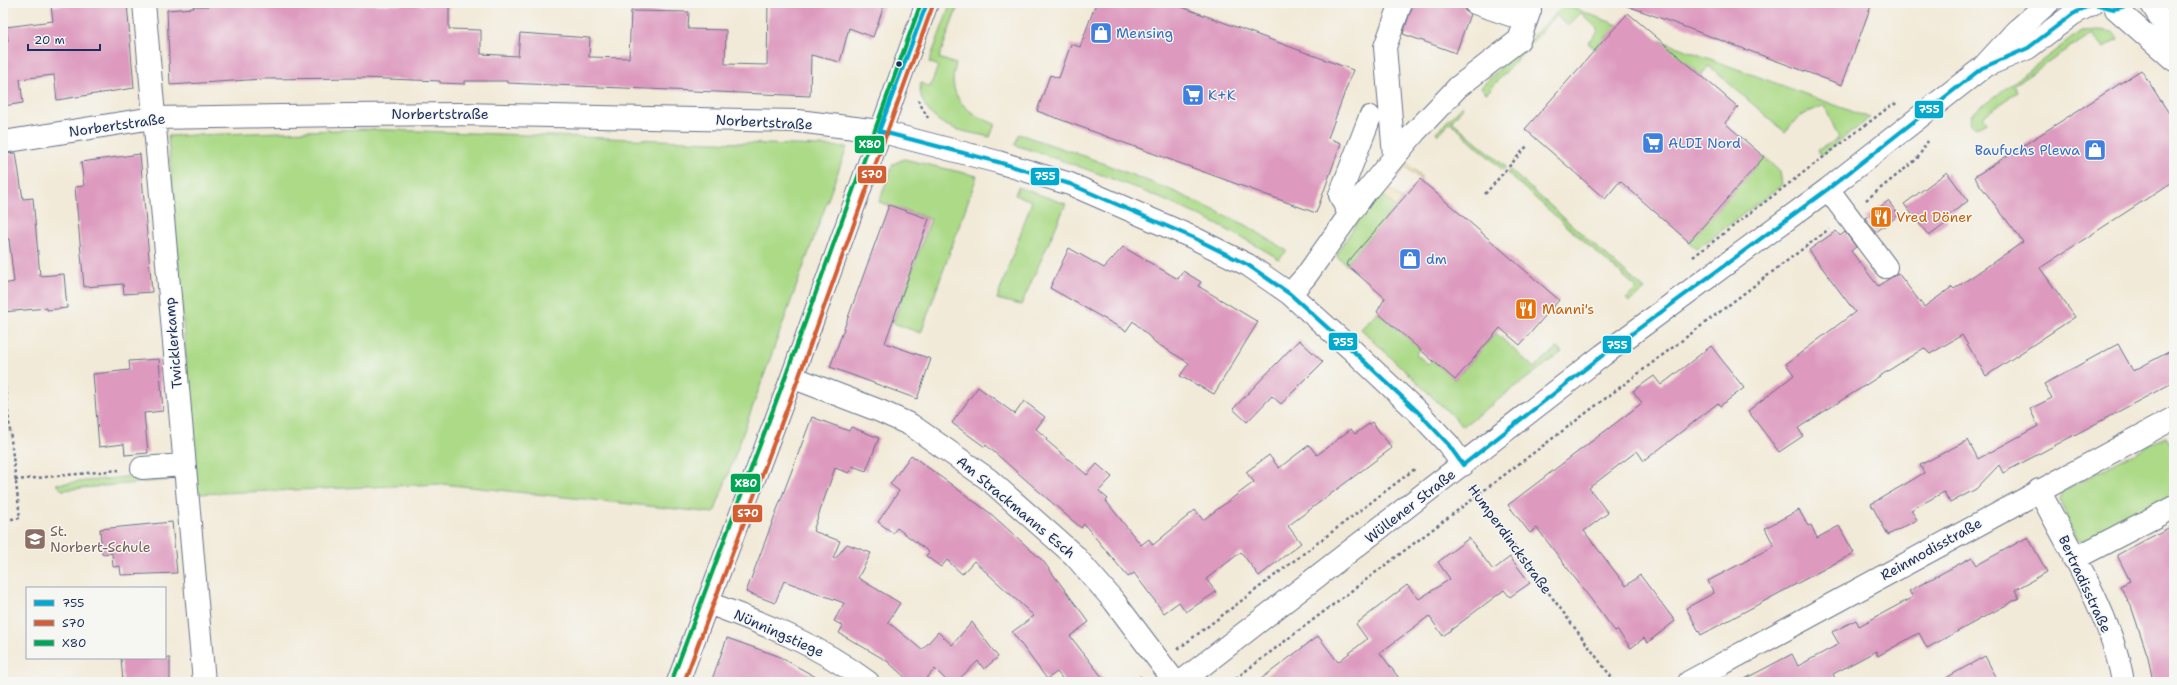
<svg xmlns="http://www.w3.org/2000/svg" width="2177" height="685" viewBox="0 0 2177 685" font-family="'Shantell Sans',sans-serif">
  <rect width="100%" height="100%" fill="#f6f6f2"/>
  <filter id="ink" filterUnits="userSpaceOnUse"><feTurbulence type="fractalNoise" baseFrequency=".025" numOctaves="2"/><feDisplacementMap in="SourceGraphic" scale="8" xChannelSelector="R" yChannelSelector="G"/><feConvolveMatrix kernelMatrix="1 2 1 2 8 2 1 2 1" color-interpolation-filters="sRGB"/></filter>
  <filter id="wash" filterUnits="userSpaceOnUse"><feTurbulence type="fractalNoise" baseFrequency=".012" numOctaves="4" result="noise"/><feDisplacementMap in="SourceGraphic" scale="16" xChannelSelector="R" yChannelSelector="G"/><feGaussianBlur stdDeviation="0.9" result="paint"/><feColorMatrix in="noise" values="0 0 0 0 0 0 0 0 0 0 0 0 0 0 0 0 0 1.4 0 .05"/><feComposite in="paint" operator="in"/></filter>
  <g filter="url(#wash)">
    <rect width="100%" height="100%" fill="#f2ead8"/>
    <!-- green -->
    <path fill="#acda87" stroke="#648472" d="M951,3h8l-20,55 17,6c-11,33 12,50 39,60l-5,13c-25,-6 -50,-7 -64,-30 -5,-8 -7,-15 -5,-24l9,4 8,-21 -9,-4z
      M1564,5l306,113 -49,37 -3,-5 21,-12 -15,-33 -26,12 -13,15 -76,-66 -8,9 -13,-11 -80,-29 -13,14 -7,-6 11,-13 -18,-17 -13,13 -12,-11 -69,78 -2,-1 -4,-5z
      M2099,30l15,2 4,7 -14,9 -11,-15 -79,52 4,7 -35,24 4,6 -10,6 -5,-2 -3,-4 3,-8 109,-83z
      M1462,106l1,1 -11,14 54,46 -3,3 -53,-48 -12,13 -2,-3z
      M364,129l483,18 -133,366 -272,-29 -245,10 -29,-358z
      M1019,134l68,23 86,34 73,34 41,26 -8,8c-81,-50 -174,-85 -264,-114z
      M1764,157l16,15 2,13 -85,64 -8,-7z
      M904,159l73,17 -56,157 -28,-10 38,-104 -52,-17 14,-38z
      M1510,170l135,120 -16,12 -3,-3 11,-11 -130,-115z
      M1018,187l48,17 -45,101 -24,-6 35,-98 -17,-6z
      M1379,194l4,1 13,12 -50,57 -9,-7v-4l36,-55z
      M1377,312l43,37 -4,5 12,10 4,-4 23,20 41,-47 38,35 23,-20 5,4 -99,74 -102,-97z
      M2166,436l8,16v47l-90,43 -8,-2 -16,-40 3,-9z
      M156,474l12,6 -106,10 -6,-6z"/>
    <!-- sand -->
    <path fill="#eeda9e" stroke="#84847e" d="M1407,163l15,14 -2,2 -14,-12 -18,20 14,13 -6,7 -13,-12 -4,-1c4,-12 17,-25 28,-31z"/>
    <g id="blocks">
      <!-- building -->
      <path fill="#dd99be" d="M84,3h43l7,85 -77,12 -3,-25 -34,4 3,24 -20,3v-65h5l-2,-14 47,-6 -2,-15z
        M209,3h28v3l44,-1v-2l143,2v-2h25v26l32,1v24l37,2 2,-23 70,5 -1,19 40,1 2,-47 58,1 -1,17 38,1 -1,34 42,1 1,-62h117l-12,34 -24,-9 -9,34 -29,-7 -1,41 -303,-13v-2h-42v3l-25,-1v-2l-79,-3 -98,1 -93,6 -3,-75 27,-2 -1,-2h16z
        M1096,3h82l1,3 174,64 -25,68 13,5 -25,70 -279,-102 13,-36 9,3 12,-34 9,3z
        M1413,3h50l2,8 5,3 -14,39 -53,-19z
        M1625,3h247l-30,82 -217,-80z
        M1628,13l110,94 -13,16 39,34 -75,85 -69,-61 -15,18 -80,-70z
        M2141,70l33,51v60l-134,87 35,49 -89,59 -24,-41 -32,19 -6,-6 -126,80 5,8 -24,16 -31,-41 46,-36 -8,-11 69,-52 -46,-62 27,-19 4,5 5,-4 11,15 -5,4 27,35 20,-13 26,34 28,-20 2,2 69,-47 -49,-65z
        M16,153l7,46 10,-1 7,78 24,-2 3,34 -20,2v-2l-44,4v-28l11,-2 -5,-43 -6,1v-86z
        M140,154l12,138 -28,2 -1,-10 -39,3 -9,-100 9,-1 -3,-24z
        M1947,172l21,29 -23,17 3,4 -19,14 -25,-32z
        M1420,179l139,121 -39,45 -20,-17 -45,52 -78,-68 8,-14 -39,-34z
        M1888,201l11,14 -23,17 -11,-14z
        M889,205l40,14 -44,124 46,16 -14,40 -87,-32z
        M1123,247l55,32 5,-8 18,11 -3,4 60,36 -44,72 -34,-18 9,-13 -33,-20 -23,-22 -7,10 -76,-43 19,-40 35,20z
        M1299,340l24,22 -42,42 -9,-8 -25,26 -14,-13z
        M2118,344l15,27 41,-22v33l-171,91 -4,-8 -23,24 -26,14 -6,-11 -33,18 6,10 -29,15 -17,-31 53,-31 -4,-8 48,-25 10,19 60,-33 -8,-17 22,-11 -8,-14z
        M1711,346l33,42 -24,18 -2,-3 -74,58 -7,-10 -48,37 19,25 -24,18 42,55 14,-11 35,46 -28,22 -3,-5 -13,10 -14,-18 -2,1 -78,-103 -7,5 -22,-28 134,-102 -9,-12 21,-15 7,9z
        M159,359l4,52 -19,2 4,40 -23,2 -1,-11 -25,3 -6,-73 37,-4 -1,-9z
        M978,387l37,27 9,-13 21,16 -9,12 11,9 -1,2 41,35 10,-11 15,13 -13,14 9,8 -2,2 35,44 8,-6 4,6 42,-35 8,10 51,-38 -8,-10 23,-17 10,13 30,-23 8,10 34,-26 4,5 17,-12 20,26 -104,78 13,17 -42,33 -18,-24 -35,27 10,13 -30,20 -7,-10 -15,11 -30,-40 -6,4 -44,-53 -3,4 -95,-83 -1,2 -33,-24z
        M812,417l37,14 2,-4 28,11 -13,33 -14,-5 -3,7 -14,-5 -22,63 27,10 -7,17 2,1 12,-15 24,9 -13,25 42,25 -12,19 34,28 16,-18 14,13 20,-23 26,35 -14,12 -6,-8 -22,21h-8l-13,-13 -12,13h-13l-23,-21 -48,-28 4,-7 -9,-5 10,-18 -60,-22 -9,22 -29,-11z
        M911,455l79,58 53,48 46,61 -19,14 36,46h-41l-8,-10 -10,7 -35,-47 22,-16 -60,-55 -12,13 -15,-14 -6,7 -15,-11 3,-4 -32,-24 -4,5 -15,-11 21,-31 -9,-7z
        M1799,510l9,16 3,-1 6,13 22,-12 15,27 -153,82 -15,-27 28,-15 -6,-12 66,-35 -9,-18z
        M172,522l5,51 -56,2 -1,-9 -7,1 -1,-14 -10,1 -2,-25z
        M2174,525v157h-21l-5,-25 -17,-51 -11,-20 10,-5 -13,-26z
        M2028,537l19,35 -32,18 4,8 -92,50 -8,-15 -41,23 -2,-5 -43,23 4,8h-98l53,-28 6,12 41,-22 -7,-12 24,-12 3,6 54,-29 -4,-6 63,-34 5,8z
        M1469,538l24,32 17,-13 20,26 -20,14 -6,-7 -61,46 -14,-20 -49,37 22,29h-145l61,-46 20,26 29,-23 -11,-15 51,-39 12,14 31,-20 -12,-17z
        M727,638l51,18 47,26h-114z
        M1985,656l11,21 -10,5h-47z
        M121,658h49v24h-47z"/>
    </g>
  </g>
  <g filter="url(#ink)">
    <use href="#blocks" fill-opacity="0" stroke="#667089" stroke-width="1"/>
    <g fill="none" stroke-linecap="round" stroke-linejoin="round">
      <!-- minor casing -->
      <g stroke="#667089" stroke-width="24">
        <path id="minor" d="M144,3l60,679
          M1475,3l44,15 5,7
          M2151,3l23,37
          M2116,9l58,51
          M1990,64l38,-16 45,-34 19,-10
          M3,142l150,-24 197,-3 110,-1 338,7 81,10 119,31 72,22 124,54 54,27 42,29 60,54 68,64 30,32 15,21
          M1394,156l-9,-109 16,-44
          M1828,189l58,78
          M1349,214l-9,-19 30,-78
          M1290,294l16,-18 58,-82 51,-62 43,-45 61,-47 11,-30 -4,-7
          M792,377l88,34 31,14 77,54 86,76 40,46 61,81
          M142,468l42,-3
          M2039,490c30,59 73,126 84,192
          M2074,559l100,-52
          M708,603c59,22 109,41 160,79
          M678,682l114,-305 135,-374
          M1181,682l422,-327 225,-166 108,-85 46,-36 34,-37 32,-28
          M1689,682l485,-264"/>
      </g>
      <!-- path -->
      <path stroke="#667089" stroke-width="2.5" stroke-dasharray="3 3" stroke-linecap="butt" d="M918,100l10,18
        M1485,194l42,-48
        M1866,200l51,-41 11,-18
        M1693,257l196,-150 8,-4
        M3,369l17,149 -17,2
        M15,480l104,-10
        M1470,487l145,195
        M1178,649l238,-181
        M1134,682l8,-6
        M1231,682l598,-453"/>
      <!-- minor -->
      <use href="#minor" stroke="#fff" stroke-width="22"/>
      <!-- bus-1 casing -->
      <g stroke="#f6f6f2" stroke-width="7">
        <path id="bus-1" d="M2091,3l23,6 23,-6
          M879,131l119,31 72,22 124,54 54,27 42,29 60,54 68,64 30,32 15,21
          M879,131l48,-128
          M1463,465l140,-110 225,-166 154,-121 46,-20 45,-34 19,-10"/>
      </g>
      <!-- bus-2 casing -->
      <g stroke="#f6f6f2" stroke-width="7">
        <path id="bus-2" d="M684,682l114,-303 135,-374"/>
      </g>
      <!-- bus-3 casing -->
      <g stroke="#f6f6f2" stroke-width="7">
        <path id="bus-3" d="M672,680l114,-305 135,-372"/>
      </g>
      <!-- bus-1 -->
      <use href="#bus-1" stroke="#00a9ce" stroke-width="4"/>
      <!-- bus-2 -->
      <use href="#bus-2" stroke="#d45d32" stroke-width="4"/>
      <!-- bus-3 -->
      <use href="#bus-3" stroke="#00a651" stroke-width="4"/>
    </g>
  </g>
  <!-- icons -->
  <defs>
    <g id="shop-square" transform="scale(1.15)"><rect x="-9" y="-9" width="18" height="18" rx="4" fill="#3f7fe0" stroke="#f6f6f2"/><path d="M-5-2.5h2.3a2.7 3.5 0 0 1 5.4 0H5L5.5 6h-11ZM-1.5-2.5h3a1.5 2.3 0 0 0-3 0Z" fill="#fff"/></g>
    <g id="supermarket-square" transform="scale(1.15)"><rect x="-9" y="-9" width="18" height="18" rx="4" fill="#3f7fe0" stroke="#f6f6f2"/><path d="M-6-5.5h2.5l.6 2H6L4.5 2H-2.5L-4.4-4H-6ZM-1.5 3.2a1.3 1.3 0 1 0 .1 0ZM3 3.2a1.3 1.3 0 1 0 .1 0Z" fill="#fff"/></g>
    <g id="restaurant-square" transform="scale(1.15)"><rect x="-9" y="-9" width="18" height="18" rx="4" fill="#e8710a" stroke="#f6f6f2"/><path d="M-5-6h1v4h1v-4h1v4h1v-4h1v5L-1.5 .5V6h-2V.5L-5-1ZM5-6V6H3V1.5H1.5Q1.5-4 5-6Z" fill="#fff"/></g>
    <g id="school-square" transform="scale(1.15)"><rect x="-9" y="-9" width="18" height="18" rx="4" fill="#8d6e63" stroke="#f6f6f2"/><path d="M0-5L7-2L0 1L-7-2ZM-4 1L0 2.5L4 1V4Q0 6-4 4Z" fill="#fff"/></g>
  </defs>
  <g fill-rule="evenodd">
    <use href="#shop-square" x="1101" y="33"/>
    <use href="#supermarket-square" x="1193" y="95"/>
    <use href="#supermarket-square" x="1653" y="143"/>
    <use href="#shop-square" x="2095" y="150"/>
    <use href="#restaurant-square" x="1881" y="217"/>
    <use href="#shop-square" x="1410" y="259"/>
    <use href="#restaurant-square" x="1526" y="309"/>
    <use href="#school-square" x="35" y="539"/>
  </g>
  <!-- markers -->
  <circle fill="#1b2f5e" stroke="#f6f6f2" stroke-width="1.5" cx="899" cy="64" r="3.5"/>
  <g text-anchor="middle" stroke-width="3" stroke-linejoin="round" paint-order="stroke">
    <!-- shop labels -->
    <g font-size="14" fill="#366cbe" stroke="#f6f6f2" text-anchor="start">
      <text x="1116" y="38">Mensing</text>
      <text x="1208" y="100">K+K</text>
      <text x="1668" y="148">ALDI Nord</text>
      <text x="2080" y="155" text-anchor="end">Baufuchs Plewa</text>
      <text x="1426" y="264">dm</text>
    </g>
    <!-- street labels -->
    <g font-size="14" fill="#1b2f5e" stroke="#f6f6f2">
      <text x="440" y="119">Norbertstraße</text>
      <text transform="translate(764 122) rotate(3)" y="5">Norbertstraße</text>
      <text transform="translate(117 125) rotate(-8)" y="5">Norbertstraße</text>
      <text transform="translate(173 343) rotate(-95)" y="5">Twicklerkamp</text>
      <text transform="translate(1410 506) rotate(-38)" y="5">Wüllener Straße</text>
      <text transform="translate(1016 507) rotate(40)" y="5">Am Strackmanns Esch</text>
      <text transform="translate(1510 539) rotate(54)" y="5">Humperdinckstraße</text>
      <text transform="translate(1931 549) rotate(-29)" y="5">Reinmodisstraße</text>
      <text transform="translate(2085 584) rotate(65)" y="5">Bertradisstraße</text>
      <text transform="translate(779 633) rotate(24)" y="5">Nünningstiege</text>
    </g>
    <!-- food labels -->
    <g font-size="14" fill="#c56008" stroke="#f6f6f2" text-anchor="start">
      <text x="1896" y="222">Vred Döner</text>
      <text x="1542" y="314">Manni's</text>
    </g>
    <!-- education labels -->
    <g font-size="14" fill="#785e54" stroke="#f6f6f2" text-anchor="start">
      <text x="50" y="536">St.<tspan x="50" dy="16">Norbert-Schule</tspan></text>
    </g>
  </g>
  <g stroke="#f6f6f2" stroke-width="1.5">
    <rect x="1914" y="100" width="30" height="19" rx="4" fill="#00a9ce"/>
    <rect x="854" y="135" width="31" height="19" rx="4" fill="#00a651"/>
    <rect x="857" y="165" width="30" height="19" rx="4" fill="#d45d32"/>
    <rect x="1030" y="167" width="30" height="19" rx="4" fill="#00a9ce"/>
    <rect x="1328" y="332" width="30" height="19" rx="4" fill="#00a9ce"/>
    <rect x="1602" y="335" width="30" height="19" rx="4" fill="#00a9ce"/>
    <rect x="730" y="473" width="31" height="20" rx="4" fill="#00a651"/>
    <rect x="732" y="504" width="31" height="19" rx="4" fill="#d45d32"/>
  </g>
  <g font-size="11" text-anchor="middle" font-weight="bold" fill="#fff">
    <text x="1929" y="113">755</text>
    <text x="870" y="148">X80</text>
    <text x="872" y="178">S70</text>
    <text x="1045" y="180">755</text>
    <text x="1343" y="346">755</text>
    <text x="1617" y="349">755</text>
    <text x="746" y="487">X80</text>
    <text x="748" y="517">S70</text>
  </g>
  <!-- margin -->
  <rect width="2177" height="685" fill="none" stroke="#f6f6f2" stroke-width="16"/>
  <!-- legend -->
  <rect x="26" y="587" width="140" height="72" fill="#f6f6f2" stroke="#9ea6b7"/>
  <rect x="34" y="600" width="20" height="6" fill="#00a9ce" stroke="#9ea6b7"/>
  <text x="62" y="607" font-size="12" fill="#1b2f5e">755</text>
  <rect x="34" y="620" width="20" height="6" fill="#d45d32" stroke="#9ea6b7"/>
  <text x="62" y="627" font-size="12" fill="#1b2f5e">S70</text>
  <rect x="34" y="640" width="20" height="6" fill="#00a651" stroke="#9ea6b7"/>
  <text x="62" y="647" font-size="12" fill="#1b2f5e">X80</text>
  <!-- scale -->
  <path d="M28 44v6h72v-6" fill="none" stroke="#1b2f5e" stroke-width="2"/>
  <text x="34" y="44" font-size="12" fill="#1b2f5e" stroke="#f6f6f2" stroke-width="3" paint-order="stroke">20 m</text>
</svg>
